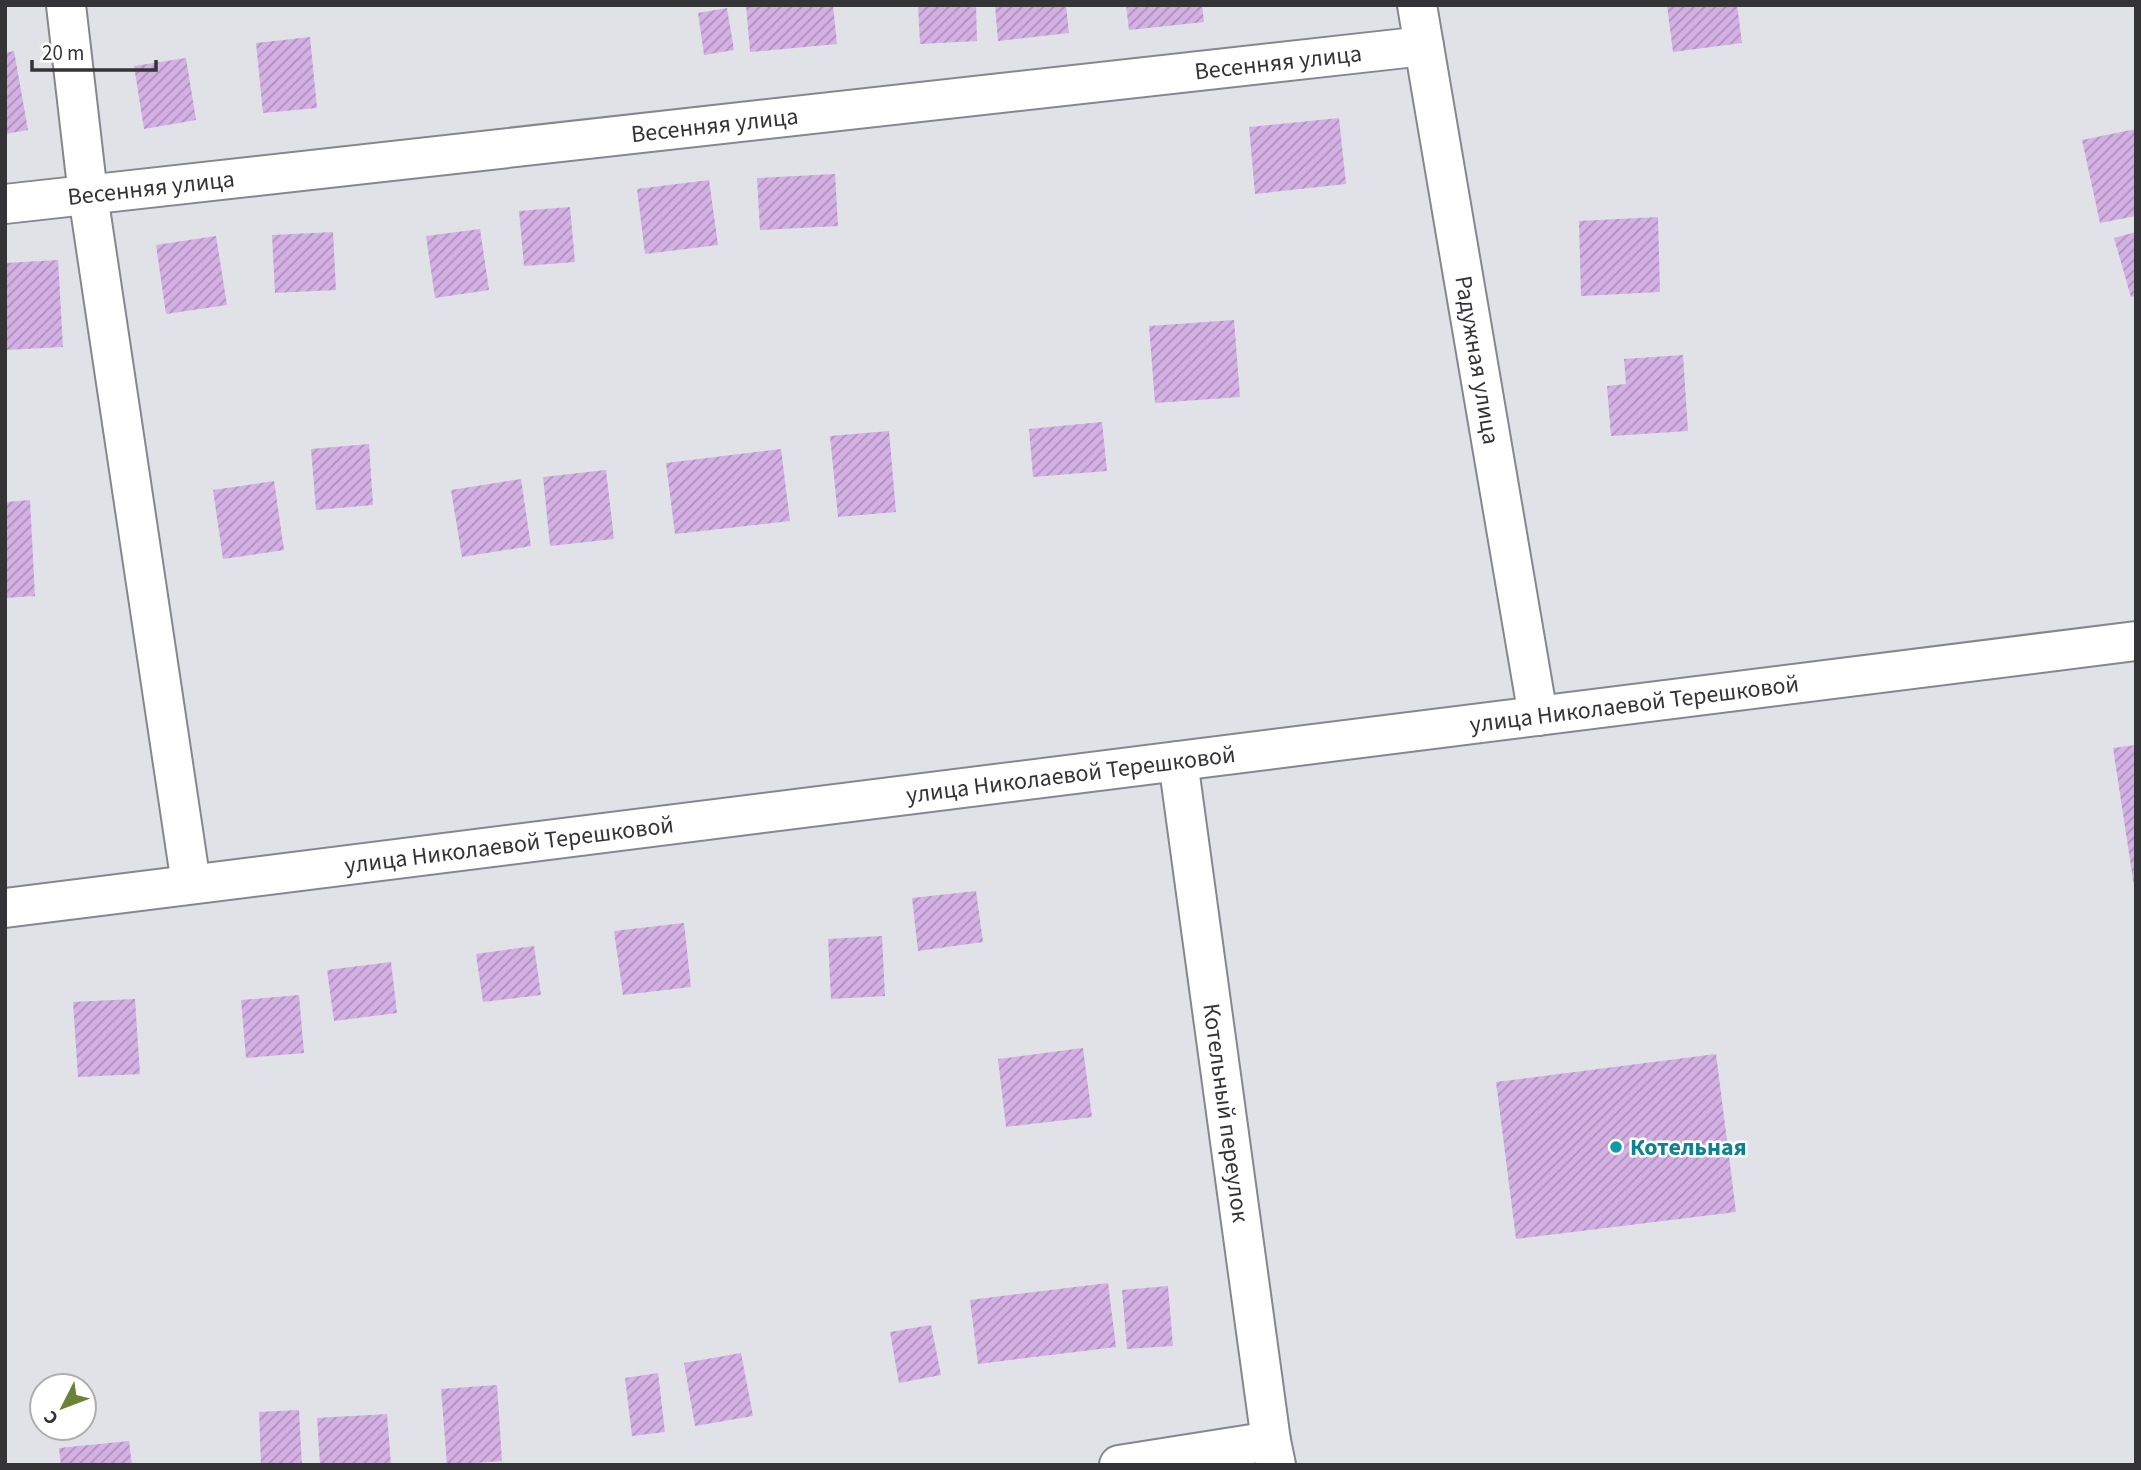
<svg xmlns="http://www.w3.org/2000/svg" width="2141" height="1470" viewBox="0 0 2141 1470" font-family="'Source Sans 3',sans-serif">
  <defs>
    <pattern id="building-hatch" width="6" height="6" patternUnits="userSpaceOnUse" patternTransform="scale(1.75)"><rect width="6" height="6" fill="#d4b0e4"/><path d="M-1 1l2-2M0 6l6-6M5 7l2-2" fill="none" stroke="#ad90ba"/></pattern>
  </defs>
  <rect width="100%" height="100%" fill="#e0e2e8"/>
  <!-- building -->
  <path fill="url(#building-hatch)" d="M746,5h87l4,39 -87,8z
    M918,5h58l1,36 -57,3z
    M995,5h71l3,28 -71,8z
    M1126,5h76l2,17 -75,8z
    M1667,5h70l5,38 -69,9z
    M727,8l7,42 -30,5 -6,-42z
    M310,37l7,71 -54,5 -7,-70z
    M14,51l14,79 -23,4v-81z
    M186,58l10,62 -52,9 -10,-63z
    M1339,118l7,66 -91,10 -6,-67z
    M2136,129v87l-36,7 -18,-83z
    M835,174l3,52 -78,4 -3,-52z
    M709,180l9,65 -73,9 -8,-65z
    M570,207l5,55 -51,4 -5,-55z
    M1658,217l2,75 -79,4 -2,-75z
    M480,229l9,61 -54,8 -9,-62z
    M333,232l3,58 -61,3 -3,-58z
    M2136,232v64l-5,1 -17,-59z
    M216,236l11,69 -61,9 -10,-69z
    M58,260l5,87 -58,3v-87z
    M1234,320l6,77 -85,6 -6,-77z
    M1683,355l5,76 -77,5 -4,-50 19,-2 -2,-25z
    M1102,422l5,49 -74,6 -4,-48z
    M889,431l7,81 -58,5 -8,-81z
    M369,444l4,61 -57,5 -5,-61z
    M781,449l9,72 -115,13 -9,-71z
    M606,470l8,69 -64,7 -7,-69z
    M521,479l10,67 -69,11 -11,-67z
    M274,481l10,69 -61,9 -10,-69z
    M30,500l5,96 -30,2v-96z
    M2136,745v141h-2l-21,-138z
    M976,891l7,51 -65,9 -6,-53z
    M684,923l7,64 -68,8 -9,-64z
    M882,936l3,60 -54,3 -3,-60z
    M534,946l7,49 -58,7 -7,-48z
    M391,962l6,51 -63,8 -7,-51z
    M299,995l5,58 -58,5 -5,-58z
    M135,999l5,75 -62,3 -5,-75z
    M1083,1048l9,69 -86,10 -8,-68z
    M1716,1054l20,158 -220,27 -20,-157z
    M1108,1283l8,64 -138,17 -8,-64z
    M1168,1286l5,60 -46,3 -5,-59z
    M931,1325l10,50 -42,8 -9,-51z
    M741,1353l12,63 -58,10 -11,-63z
    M658,1373l7,59 -33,4 -7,-58z
    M497,1385l5,76 -55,4 -6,-76z
    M299,1410l3,55h-41l-2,-53z
    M387,1414l4,51h-71l-3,-47z
    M129,1441l3,24h-71l-2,-17z"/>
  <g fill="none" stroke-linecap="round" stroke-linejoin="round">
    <!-- minor casing -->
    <g stroke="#85878c" stroke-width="42">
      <g id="minor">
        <path d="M66,5l22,190 103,689"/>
        <path id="s1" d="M1417,5l121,711"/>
        <path id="s2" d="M5,204l1419,-158"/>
        <path id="s3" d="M1178,761l93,680 5,24"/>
        <path id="s4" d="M5,908l2131,-267"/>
        <path d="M1119,1465l152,-24"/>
      </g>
    </g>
    <!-- minor -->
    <use href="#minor" stroke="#fff" stroke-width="38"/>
  </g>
  <!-- markers -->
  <circle fill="#0f9aa8" stroke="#fff" stroke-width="2.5" cx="1616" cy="1147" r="7"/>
  <g text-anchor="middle" stroke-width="5" stroke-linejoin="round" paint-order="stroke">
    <!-- street labels -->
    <g font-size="24" fill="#343437" stroke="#fff">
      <text dy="8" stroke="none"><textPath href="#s2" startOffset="1281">Весенняя улица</textPath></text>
      <text dy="8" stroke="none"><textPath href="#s2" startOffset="714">Весенняя улица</textPath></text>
      <text dy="8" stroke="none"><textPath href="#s2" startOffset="147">Весенняя улица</textPath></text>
      <text dy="8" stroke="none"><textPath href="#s1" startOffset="360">Радужная улица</textPath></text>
      <text dy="8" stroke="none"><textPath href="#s4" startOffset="1642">улица Николаевой Терешковой</textPath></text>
      <text dy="8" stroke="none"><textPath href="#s4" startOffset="1074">улица Николаевой Терешковой</textPath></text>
      <text dy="8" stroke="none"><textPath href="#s4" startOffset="508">улица Николаевой Терешковой</textPath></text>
      <text dy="8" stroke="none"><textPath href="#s3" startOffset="355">Котельный переулок</textPath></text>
    </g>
    <!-- culture labels -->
    <g font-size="24" font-weight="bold" fill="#0d838f" stroke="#fff" text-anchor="start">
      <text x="1630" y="1155">Котельная</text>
    </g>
  </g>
  <!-- border -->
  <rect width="2141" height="1470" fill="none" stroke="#343437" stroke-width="14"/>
  <!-- north arrow -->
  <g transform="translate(63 1407) rotate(228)"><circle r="33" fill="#ffffff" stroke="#aeaeaf" stroke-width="2"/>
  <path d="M0-5L12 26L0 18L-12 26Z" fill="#6b8336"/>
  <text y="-10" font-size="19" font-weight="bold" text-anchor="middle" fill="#343437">С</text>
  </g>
  <!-- scale -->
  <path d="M32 60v10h124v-10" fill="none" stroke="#343437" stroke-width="3.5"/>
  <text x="42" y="60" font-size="21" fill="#343437" stroke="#ffffff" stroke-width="5" paint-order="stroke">20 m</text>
</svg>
